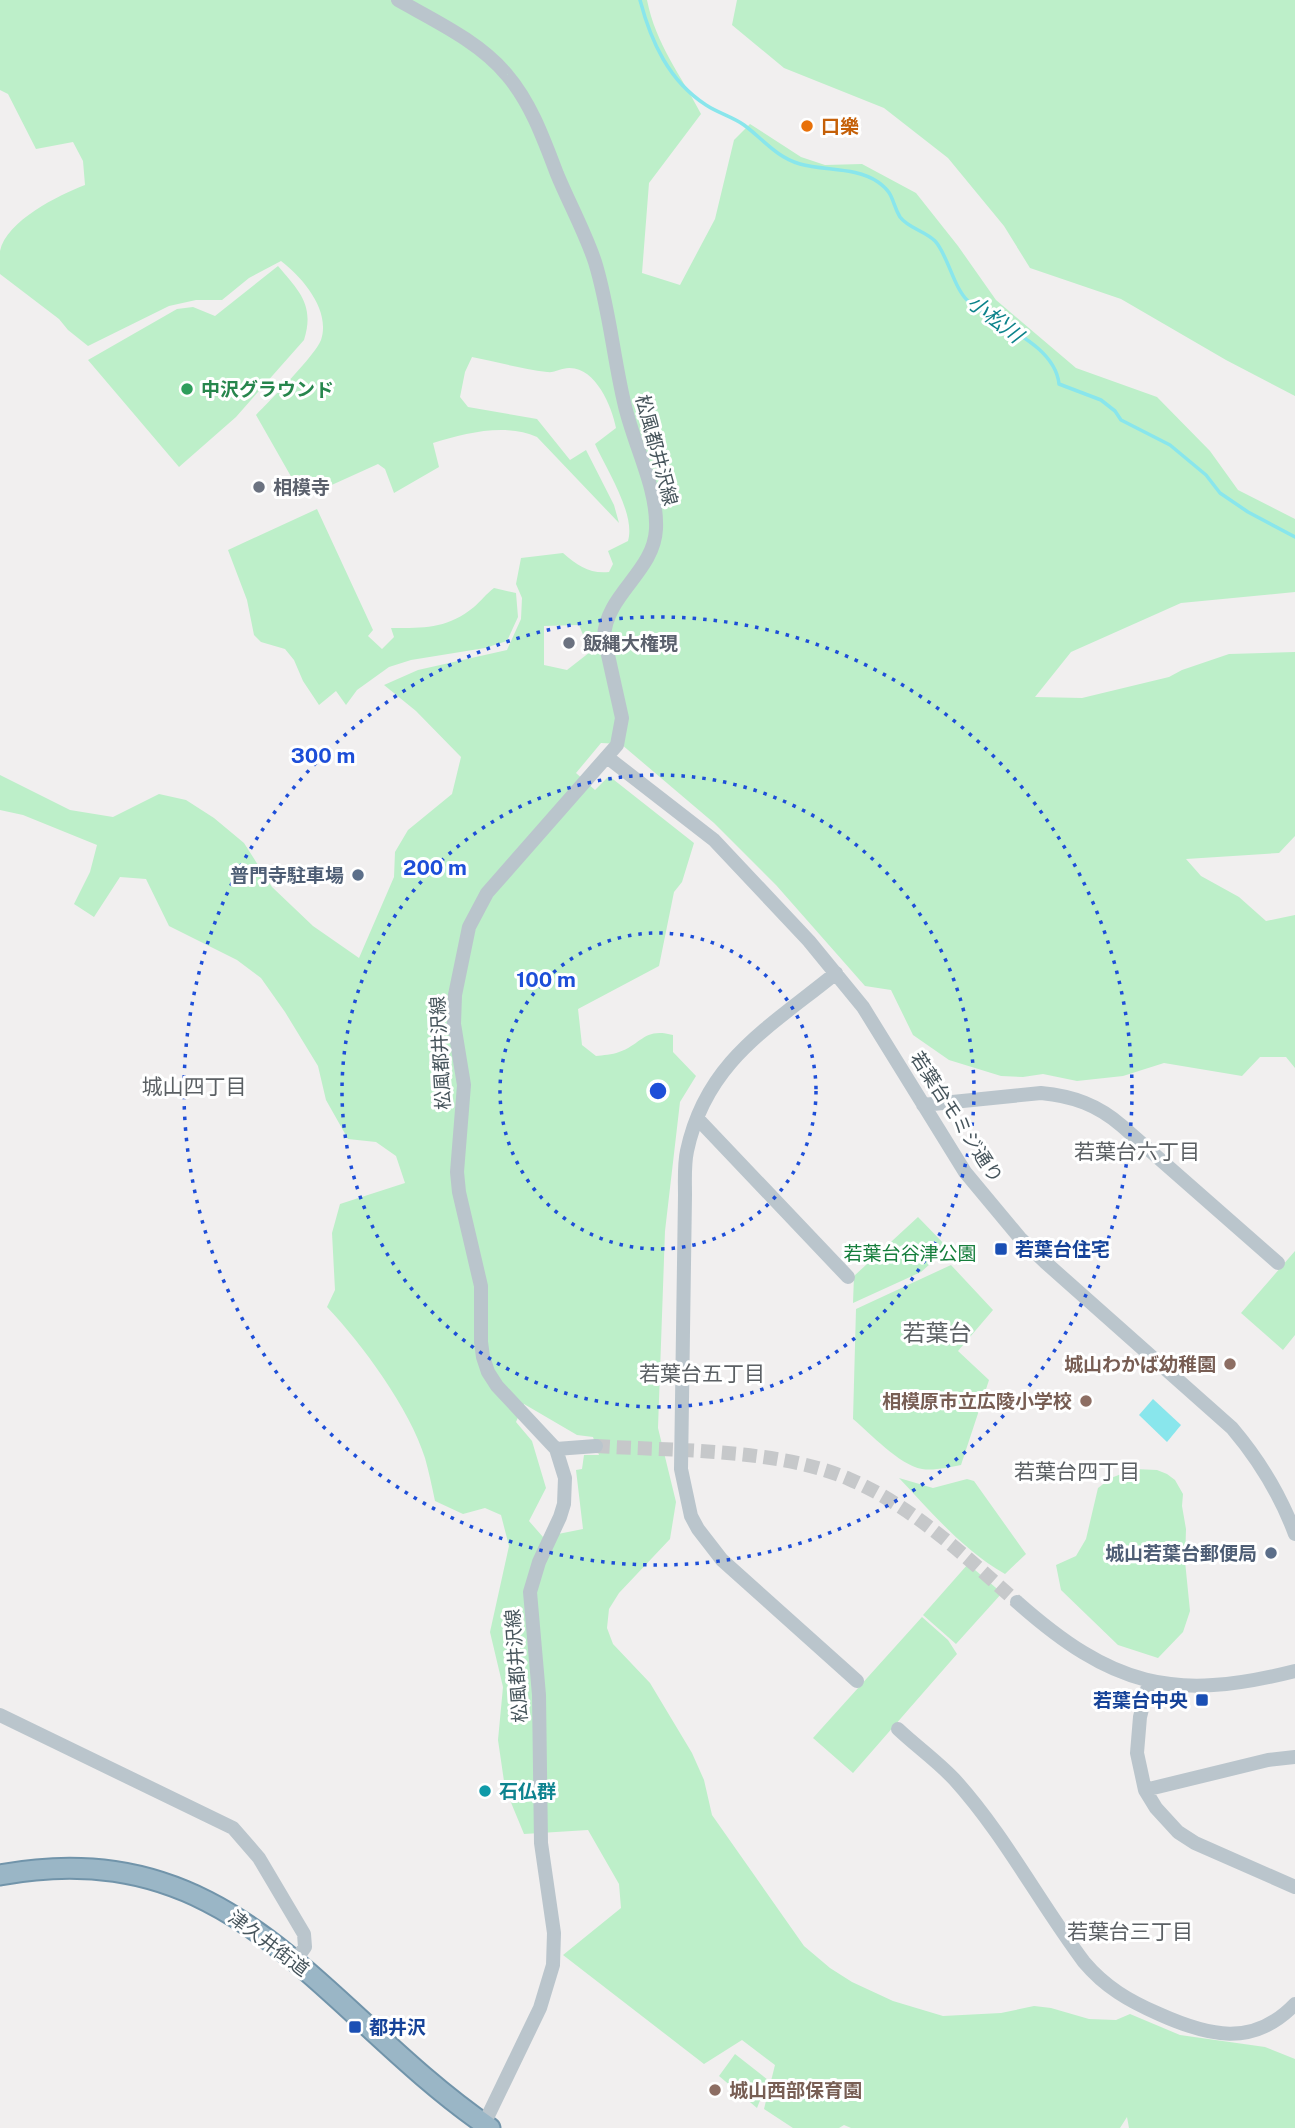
<svg xmlns="http://www.w3.org/2000/svg" width="1295" height="2128" viewBox="0 0 1295 2128" font-family="'Public Sans','Noto Sans JP',sans-serif">
  <rect width="100%" height="100%" fill="#f1efef"/>
  <!-- green -->
  <path fill="#bdefc9" fill-rule="evenodd" d="M0,0h647c9,45 34,75 54,114l-52,69 -7,90 38,12 35,-66 19,-79 16,-16 51,33 24,8 37,-1 54,29 42,53 38,54 80,68 81,29 53,54 28,39 57,29v73l-114,11 -110,49 -36,45 47,1 87,-21 13,-7 47,-16 66,-2v184l-16,17 -93,6 15,17 38,21 27,24 29,-6v153l-9,-11h-26l-18,19 -78,-13 -41,13 -46,5 -34,-7 -20,3 -22,-1 -52,-16 -36,-25 -22,-45 -26,-4 -89,-101 -62,-62 -93,-79 -20,-1 -25,30 19,17 14,-14 85,67 -12,39 -8,10 -15,74 -81,43 4,36 14,11c7,-1 16,-1 23,-4 23,-8 25,-25 54,-17v17l23,24 -16,26 -15,129 -7,197 18,74 -6,37 -51,54 -10,16 -2,19 6,16 37,39 42,70 12,27 8,35 92,131 26,22 22,14 41,19 50,15 58,-3 33,-7 17,2 38,11 27,1 14,-6 50,21 85,12 30,12v69h-166l-2,-11 -7,11h-269l-7,-3 -5,3h-46l-29,-19 11,-44 -33,-25 -38,24 -141,-109 58,-47 -2,-24 -31,-54 -64,4 -19,-46 -7,-48 5,-53 -13,-55 19,-86 -8,-31 -16,-7 -22,6 -28,-13c-3,-14 -6,-29 -10,-43 -15,-49 -63,-114 -98,-151l8,-17 -3,-57 8,-29 65,-21 -9,-27 -20,-14 -28,-3 -22,-39 -8,-34 -33,-54 -24,-34 -24,-18 -68,-34 -23,-47 -26,-2 -26,40 -20,-13 16,-32 7,-27 -74,-30 -23,-5v-35l70,35 43,7 46,-23 27,6 28,18 30,25 28,44 41,39 46,32 35,-81 1,-25 13,-22 44,-36 9,-37 -45,-46 -32,-26 34,-15 89,-20 14,-31 1,-21 -6,-14 5,-26 42,-5c15,13 27,21 46,19l4,-8 -5,-13 20,-10c8,-27 -22,-72 -33,-97l21,-16c-4,-22 -21,-61 -47,-60 -8,0 -14,5 -22,4 -25,-3 -50,-10 -75,-15l-7,15 -5,25 8,10 69,12 33,41 16,-10 28,55 5,18 -82,-86c-32,-14 -71,-4 -104,6l6,24 -45,26 -9,-24 -7,-5 -64,29 -21,-13 -37,-65c14,-15 59,-59 65,-75 10,-30 -19,-63 -40,-79l-32,17 -27,22h-26l-27,6 -81,40 -20,-16 -9,-11 -59,-45c0,-7 0,-16 0,-23 6,-30 59,-56 85,-66l-2,-24 -10,-19 -37,7 -28,-55 -8,-4zM579,625l11,27 -23,18 -23,-5v-39zM524,1404l53,31 16,2 6,18h-15l-2,14 -6,1 7,59 -40,8 -14,-16 17,-33 -14,-47 -16,-19z
    M737,0h558v396l-69,-36 -105,-61 -91,-31 -26,-42 -56,-68 -64,-50 -100,-40 -52,-43z
    M278,266c21,25 37,39 26,74l-68,77 -57,50 -91,-107 89,-51 16,-2 22,9z
    M317,509l56,121 -5,6 14,13 12,-12 -3,-9c33,0 56,1 83,-21 7,-6 12,-13 20,-19l22,5 2,24 -11,24 -22,7 -74,12 -22,7 -32,23 -11,15 -10,-14 -17,14 -16,-24 -9,-21 -9,-11 -24,-7 -7,-7 -7,-35 -19,-50z
    M918,1217l30,31 -27,24 -68,31 1,-27z
    M1295,1251v84l-12,15 -42,-37z
    M951,1265l42,45 -35,41 31,29 -28,85c-12,2 -27,6 -39,4 -23,-4 -52,-36 -69,-50l3,-110z
    M1134,1469l23,1 10,4 8,6 8,14 -1,12 4,23 -1,32 5,50 -7,21 -25,26 -40,-13 -57,-55 -5,-25 20,-9 10,-17 12,-51 13,-10z
    M899,1478l34,10 34,-9 7,2 52,73 -21,20c-42,-24 -73,-61 -106,-96z
    M968,1564l34,29 -46,51 -33,-29z
    M922,1617l26,23 9,14 -104,119 -40,-35z
    M735,2054l33,26 -11,28 -38,-32z"/>
  <!-- water -->
  <path fill="#89e6ec" d="M1153,1399l28,26 -14,17 -28,-27z"/>
  <g fill="none" stroke-linecap="round" stroke-linejoin="round">
    <!-- stream -->
    <path stroke="#89e6ec" stroke-width="3.5" d="M640,0c11,42 29,81 66,105 12,8 27,12 38,20 19,14 32,32 56,39 25,7 56,3 78,18 17,12 13,20 22,35 8,11 25,14 35,24 13,14 18,46 33,60 28,24 87,43 91,83l42,16 14,11 6,9 49,25 36,30 14,18 28,19 47,25"/>
    <!-- tertiary-tunnel -->
    <path stroke="#c6c8ca" stroke-width="14" stroke-dasharray="14 7" stroke-linecap="butt" d="M596,1446c78,5 181,2 253,33 65,28 116,77 168,123"/>
    <!-- trunk casing -->
    <g stroke="#7194aa" stroke-width="23">
      <path id="trunk" d="M0,1875c237,-44 322,138 490,253"/>
    </g>
    <!-- tertiary -->
    <path stroke="#bac5cc" stroke-width="14" d="M398,0c37,21 82,42 109,75 24,28 37,65 50,99 12,29 28,58 38,88 14,45 18,93 29,140 9,42 34,86 32,127 -2,43 -50,65 -52,108l18,81 -5,27 -130,148 -18,34 -14,68 -1,29 10,61 -7,87 2,20 22,94v56l2,15 5,15 9,14 59,63 9,29 -1,26 -4,13 -21,45 -9,30 9,103 2,148 13,90 -1,32 -13,43 -56,116
      M607,757l107,83 95,101 54,66 102,165 55,66 25,24 187,166c28,33 48,66 63,106
      M836,973c-66,54 -130,88 -149,178 -3,14 -2,29 -2,44l-4,274 10,47 7,13 24,31 135,121
      M923,1105l118,-12c32,3 57,12 81,33l156,137
      M697,1118l151,159
      M556,1449l40,-3
      M1017,1602c95,84 155,100 278,69
      M1149,1682l-9,35 -3,36 8,37 11,18 22,24 17,11 100,44
      M0,1715l233,113 26,30 45,76 1,13 -10,14
      M898,1729c18,17 39,32 56,50 50,55 85,123 130,183 21,25 45,39 75,52 49,22 94,34 136,-10
      M1145,1790l123,-30 27,-3"/>
    <!-- trunk -->
    <use href="#trunk" stroke="#9ab6c6" stroke-width="19"/>
  </g>
  <!-- distance rings -->
  <g fill="none" stroke="#1d4ed8" stroke-width="3.5" stroke-dasharray="3.5 7">
    <circle cx="658" cy="1091" r="158"/>
    <circle cx="658" cy="1091" r="316"/>
    <circle cx="658" cy="1091" r="474"/>
  </g>
  <!-- markers -->
  <circle fill="#e8710a" stroke="#fff" stroke-width="2.5" cx="807" cy="126" r="7"/>
  <circle fill="#2e9e5b" stroke="#fff" stroke-width="2.5" cx="187" cy="389" r="7"/>
  <g fill="#6b7280" stroke="#fff" stroke-width="2.5">
    <circle cx="259" cy="487" r="7"/>
    <circle cx="569" cy="643" r="7"/>
  </g>
  <g fill="#5c6f8a" stroke="#fff" stroke-width="2.5">
    <circle cx="358" cy="875" r="7"/>
    <circle cx="1271" cy="1553" r="7"/>
  </g>
  <g fill="#1a4fb4" stroke="#fff" stroke-width="2.5">
    <rect x="994" y="1242" width="14" height="14" rx="3.5"/>
    <rect x="1195" y="1693" width="14" height="14" rx="3.5"/>
    <rect x="348" y="2020" width="14" height="14" rx="3.5"/>
  </g>
  <g fill="#8d6e63" stroke="#fff" stroke-width="2.5">
    <circle cx="1230" cy="1364" r="7"/>
    <circle cx="1086" cy="1401" r="7"/>
    <circle cx="715" cy="2090" r="7"/>
  </g>
  <circle fill="#0f9aa8" stroke="#fff" stroke-width="2.5" cx="485" cy="1791" r="7"/>
  <g text-anchor="middle" stroke-width="6" stroke-linejoin="round" paint-order="stroke">
    <!-- food labels -->
    <g font-size="19" font-weight="bold" fill="#c56008" stroke="#fff" text-anchor="start">
      <text x="821" y="133">口樂</text>
    </g>
    <!-- leisure labels -->
    <g font-size="19" font-weight="bold" fill="#27864d" stroke="#fff" text-anchor="start">
      <text x="201" y="396">中沢グラウンド</text>
    </g>
    <!-- street labels -->
    <g font-size="19" fill="#47555c" stroke="#fff">
      <text transform="translate(657 450) rotate(75)" y="7">松風都井沢線</text>
      <text transform="translate(440 1053) rotate(-93)" y="7">松風都井沢線</text>
      <text transform="translate(957 1117) rotate(57)" y="7">若葉台モミジ通り</text>
      <text transform="translate(516 1666) rotate(-94)" y="7">松風都井沢線</text>
      <text transform="translate(269 1943) rotate(37)" y="7">津久井街道</text>
    </g>
    <!-- worship labels -->
    <g font-size="19" font-weight="bold" fill="#5b616d" stroke="#fff" text-anchor="start">
      <text x="273" y="494">相模寺</text>
      <text x="583" y="650">飯縄大権現</text>
    </g>
    <!-- service labels -->
    <g font-size="19" font-weight="bold" fill="#4e5e75" stroke="#fff" text-anchor="end">
      <text x="344" y="882">普門寺駐車場</text>
      <text x="1257" y="1560">城山若葉台郵便局</text>
    </g>
    <!-- transit labels -->
    <g font-size="19" font-weight="bold" fill="#164399" stroke="#fff" text-anchor="start">
      <text x="1015" y="1256">若葉台住宅</text>
      <text x="1188" y="1707" text-anchor="end">若葉台中央</text>
      <text x="369" y="2034">都井沢</text>
    </g>
    <!-- park labels -->
    <g font-size="19" fill="#167e3c" stroke="#fff">
      <text x="910" y="1260">若葉台谷津公園</text>
    </g>
    <!-- education labels -->
    <g font-size="19" font-weight="bold" fill="#785e54" stroke="#fff" text-anchor="end">
      <text x="1216" y="1371">城山わかば幼稚園</text>
      <text x="1072" y="1408">相模原市立広陵小学校</text>
      <text x="729" y="2097" text-anchor="start">城山西部保育園</text>
    </g>
    <!-- culture labels -->
    <g font-size="19" font-weight="bold" fill="#0d838f" stroke="#fff" text-anchor="start">
      <text x="499" y="1798">石仏群</text>
    </g>
    <!-- water labels -->
    <g font-size="21" font-style="italic" fill="#0c838b" stroke="#fff">
      <text transform="translate(995 319) rotate(38)" y="7">小松川</text>
    </g>
    <!-- neighbourhood labels -->
    <g font-size="21" fill="#5b6064" stroke="#fff">
      <text x="194" y="1094">城山四丁目</text>
      <text x="1137" y="1159">若葉台六丁目</text>
      <text x="702" y="1381">若葉台五丁目</text>
      <text x="1077" y="1479">若葉台四丁目</text>
      <text x="1130" y="1939">若葉台三丁目</text>
    </g>
    <!-- quarter labels -->
    <g font-size="23" fill="#5b6064" stroke="#fff">
      <text x="937" y="1341">若葉台</text>
    </g>
  </g>
  <circle cx="658" cy="1091" r="10" fill="#1d4ed8" stroke="#fff" stroke-width="3.5"/>
  <g font-size="21" text-anchor="middle" font-weight="bold" fill="#1d4ed8" stroke="#fff" stroke-width="6" stroke-linejoin="round" paint-order="stroke">
    <text x="323" y="763">300 m</text>
    <text x="435" y="875">200 m</text>
    <text x="546" y="987">100 m</text>
  </g>
</svg>
